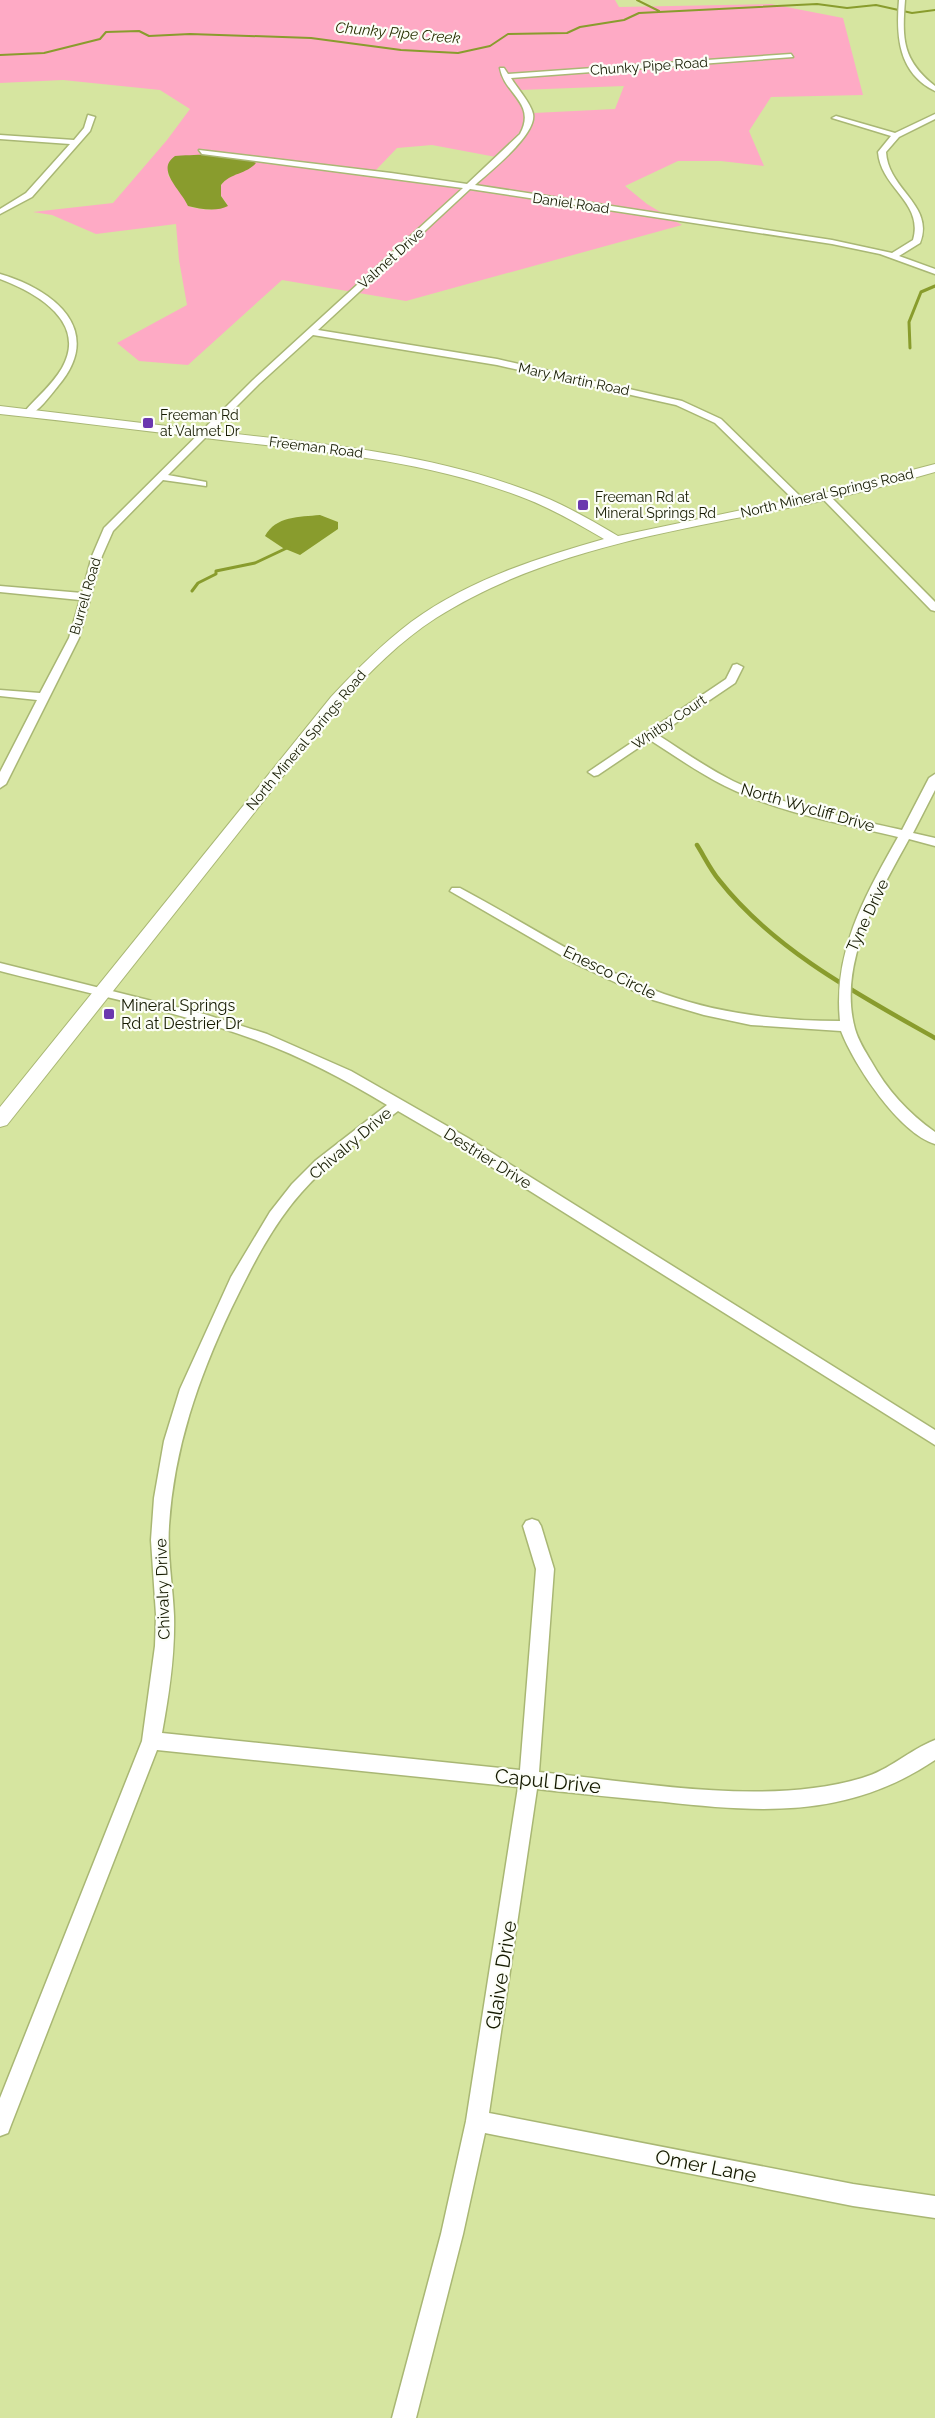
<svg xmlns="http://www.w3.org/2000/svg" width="935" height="2418" viewBox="0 0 935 2418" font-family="Raleway,sans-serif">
  <rect width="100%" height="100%" fill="#d6e5a0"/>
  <!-- green -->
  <path fill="#feaac5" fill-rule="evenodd" d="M0,0h615l4,7 152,-3 72,14 20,77 -92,2 -22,34 15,35 -43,-5h-43l-53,25 22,18 35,21 -276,76 -124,-21 -94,85 -49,-4 -22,-18 70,-38 -8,-45 -3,-36 -80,10 -44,-19 -19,-3 80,-9 54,-63 23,-31 -30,-19 -97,-10 -63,3zM624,86l-9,23 -81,4 -14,-23zM432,145l64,12 -29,29 -92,-15 22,-23zM175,156l46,1 29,11 -22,9 -7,8v11l6,8c-12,8 -25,6 -39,2l-5,-11 -15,-20z"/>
  <!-- water -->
  <path fill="#899c2d" d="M175,156c20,-1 64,-4 81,7 -9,11 -26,10 -35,22v11l7,10c-11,6 -28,3 -40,0 -7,-16 -33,-36 -13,-50z
    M320,515l18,7v7l-38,26 -17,-7 -18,-12c11,-20 34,-19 55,-21z"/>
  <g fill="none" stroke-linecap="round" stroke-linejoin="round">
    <!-- stream-far2 -->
    <path stroke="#899c2d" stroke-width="2" d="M637,0l22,11
      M0,55l44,-2 56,-14 6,-7 33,-1 10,5 41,-2 121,4 90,12 57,3 32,-7 18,-12 59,-1 13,-6 44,-7 15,-7 178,-9 30,4 29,-3 36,8 23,-3"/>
    <!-- stream-far1 -->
    <path stroke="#899c2d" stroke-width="3" d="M910,348l-1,-26 12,-30 14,-6
      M192,591l6,-8 18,-9v-3l39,-8 34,-16"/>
    <!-- stream -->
    <path stroke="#899c2d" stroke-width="4.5" d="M697,845c7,11 13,24 22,35 55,70 140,115 216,158"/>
    <!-- minor casing -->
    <g stroke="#a9b774" stroke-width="3">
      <path id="minor" d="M899,0h6c-3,39 -3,60 30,86v5c-37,-18 -39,-55 -36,-91z
        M791,54l2,3 -282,21c6,10 20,25 22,36 4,21 -44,58 -58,71l357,55 60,13 21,-13c11,-38 -32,-51 -35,-88l13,-16 -59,-18 4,-2 59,17 40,-19v5l-36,18 -13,15c2,38 49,53 34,91l-21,13 36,13v5l-55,-20 -48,-10 -362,-55 -152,141 179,29 185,42 39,18 82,80v4h-6l-82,-80 -39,-18 -179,-40 -184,-30 -54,49 -91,91 38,7v4l-43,-6 -50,51 -11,25 -23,82 -73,146 -6,4v-16l37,-72 -37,-4v-6l40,3 29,-55 11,-38 -80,-8v-6l82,7 10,-37 12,-28 149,-148 210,-192 -261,-34 -3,-4 192,23 76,11 53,-50c17,-31 -16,-40 -20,-66h4l4,6z
        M88,115l7,2 -5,14 -58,66 -32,17v-5l26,-16 44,-49 -70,-5v-4l74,5 10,-12z
        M0,274c55,16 105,57 58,112 -8,10 -19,25 -30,30l-5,-3 2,-2c12,-14 27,-26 37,-43 26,-46 -25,-75 -62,-89z
        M822,494h6l107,108v9l-4,-1 -109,-112z
        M737,664l6,3 -8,16 -77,52c25,16 49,33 75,46 53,26 112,36 169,49l27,-52 6,-4v16l-22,43 22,5v8l-26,-7c-30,55 -72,124 -54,190 3,11 10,22 16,32 16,29 37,52 64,71v12c-36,-11 -81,-79 -94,-113l-90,-6 -47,-10 -51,-15 -77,-36 -126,-73 2,-3h8c68,36 132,80 204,106 56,20 116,27 176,27 -7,-70 25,-125 58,-184 -58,-14 -119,-24 -173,-51 -26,-13 -50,-30 -75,-46l-52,35 -4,1 -6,-4 138,-93 7,-14z
        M0,963l204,51 63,20 84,37 117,67 467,292v15l-477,-299 -60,-35c-33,25 -69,50 -97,82 -30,34 -50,75 -70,116 -33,70 -57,139 -62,217 -2,30 4,60 5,90 1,40 -5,79 -12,117l358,37 16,-201 -13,-43 3,-5 6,-2 6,2 3,5 13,43 -15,203c101,10 225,35 323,6 28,-8 47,-28 73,-38v20c-86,58 -171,53 -270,42 -42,-4 -85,-8 -128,-13l-48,324 364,71 82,12v22l-82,-12 -368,-73 -22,101 -47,184h-24l49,-184 25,-113 52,-334 -361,-37 -146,375 -3,8 -8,3v-38l142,-357 13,-95 1,-31 -5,-75 3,-42 10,-57 16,-52 51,-112 39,-65 22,-28 23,-23 72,-56c-41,-25 -85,-48 -131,-65 -82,-30 -171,-47 -256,-69z"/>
    </g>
    <!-- tertiary casing -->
    <g stroke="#a9b774" stroke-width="2">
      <path id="tertiary" d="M0,406c75,9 150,18 226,27 102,11 205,21 303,58 31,11 60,28 89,45l214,-45 103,-27v8c-45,13 -91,25 -137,34 -124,25 -253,43 -362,112 -36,23 -66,54 -95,85l-334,422 -7,2v-20l331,-410c25,-27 51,-53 80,-75 57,-42 126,-64 193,-83 -27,-16 -55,-32 -85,-43 -93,-35 -191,-44 -289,-55 -77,-9 -153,-19 -230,-27z"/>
    </g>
    <!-- minor -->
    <use href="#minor" fill="#fff" fill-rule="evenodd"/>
    <!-- tertiary -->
    <use href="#tertiary" fill="#fff" fill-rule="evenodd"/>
  </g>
  <!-- markers -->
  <g fill="#6a37ae" stroke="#fcfef7" stroke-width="2">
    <rect x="142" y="417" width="12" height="12" rx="3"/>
    <rect x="577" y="499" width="12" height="12" rx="3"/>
    <rect x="103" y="1008" width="12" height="12" rx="3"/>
  </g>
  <g text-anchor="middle" stroke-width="4.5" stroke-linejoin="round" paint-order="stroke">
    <!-- far-street labels -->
    <g font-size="14" fill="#151a01" stroke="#fcfef7">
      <text transform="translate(649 66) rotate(-4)" y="5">Chunky Pipe Road</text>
      <text transform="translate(571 203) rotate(8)" y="5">Daniel Road</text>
      <text transform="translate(391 258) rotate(-42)" y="5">Valmet Drive</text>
      <text transform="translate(574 379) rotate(12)" y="5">Mary Martin Road</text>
      <text transform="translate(316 447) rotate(7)" y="5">Freeman Road</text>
      <text transform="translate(827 493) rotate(-13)" y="5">North Mineral Springs Road</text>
      <text transform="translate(85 596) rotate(-74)" y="5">Burrell Road</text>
      <text transform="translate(669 722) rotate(-34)" y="5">Whitby Court</text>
      <text transform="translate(306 740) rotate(-50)" y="5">North Mineral Springs Road</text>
    </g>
    <!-- far-poi labels -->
    <g font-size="14" fill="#151a01" stroke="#fcfef7" text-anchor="start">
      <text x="160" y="420">Freeman Rd<tspan x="160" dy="16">at Valmet Dr</tspan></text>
      <text x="595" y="502">Freeman Rd at<tspan x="595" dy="16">Mineral Springs Rd</tspan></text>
    </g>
    <!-- far-water labels -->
    <g font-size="15" font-style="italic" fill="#272f01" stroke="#fcfef7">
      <text transform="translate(398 33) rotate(5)" y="5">Chunky Pipe Creek</text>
    </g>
    <!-- street labels -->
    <g font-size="16" fill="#151a01" stroke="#fcfef7">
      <text transform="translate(808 807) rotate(16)" y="6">North Wycliff Drive</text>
      <text transform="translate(867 915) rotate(-65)" y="6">Tyne Drive</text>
      <text transform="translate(610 972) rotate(26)" y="6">Enesco Circle</text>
      <text transform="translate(350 1143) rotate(-40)" y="6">Chivalry Drive</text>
      <text transform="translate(488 1158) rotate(32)" y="6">Destrier Drive</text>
      <text transform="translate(162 1589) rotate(-92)" y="6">Chivalry Drive</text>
    </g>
    <!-- poi labels -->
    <g font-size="16" fill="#151a01" stroke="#fcfef7" text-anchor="start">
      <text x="121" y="1011">Mineral Springs<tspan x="121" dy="18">Rd at Destrier Dr</tspan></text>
    </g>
    <!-- near-street labels -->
    <g font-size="20" fill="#151a01" stroke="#fcfef7">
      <text transform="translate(548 1781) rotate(6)" y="7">Capul Drive</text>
      <text transform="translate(501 1975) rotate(-81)" y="7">Glaive Drive</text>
      <text transform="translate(706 2166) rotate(11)" y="7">Omer Lane</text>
    </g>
  </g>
</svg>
